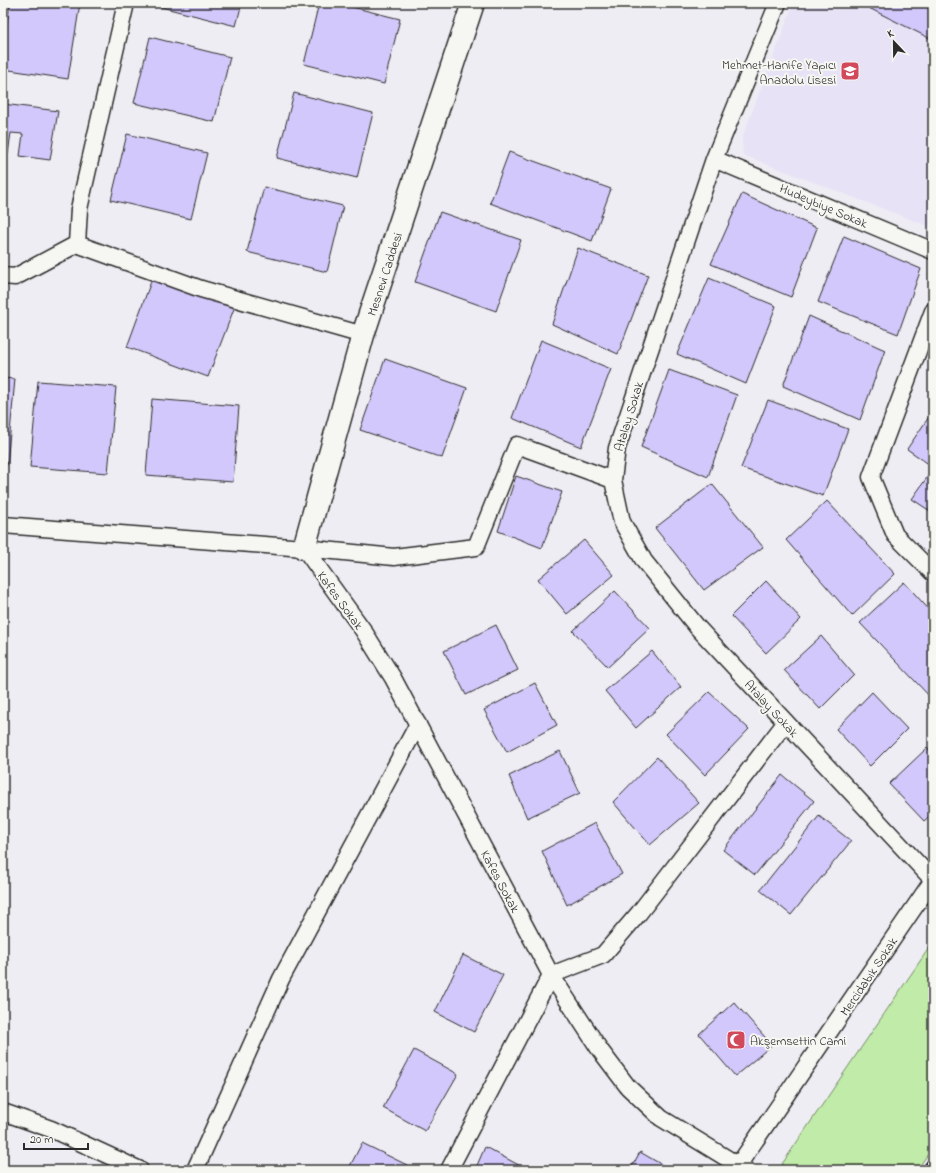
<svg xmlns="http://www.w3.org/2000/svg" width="936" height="1173" viewBox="0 0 936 1173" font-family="'Indie Flower',sans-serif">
  <rect width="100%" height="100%" fill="#efedf4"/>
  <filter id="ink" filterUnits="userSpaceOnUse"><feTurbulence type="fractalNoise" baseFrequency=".025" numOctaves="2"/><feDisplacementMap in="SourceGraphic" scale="8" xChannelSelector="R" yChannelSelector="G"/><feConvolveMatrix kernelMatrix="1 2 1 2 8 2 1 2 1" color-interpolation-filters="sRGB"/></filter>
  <g filter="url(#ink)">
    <!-- built -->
    <path fill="#e7e2f6" d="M794,3h139v225l-190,-73 -1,-17z"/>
    <!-- green -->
    <path fill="#c0eba8" stroke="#768b6a" d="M933,942v205l-16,23h-131l-4,-6z"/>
    <!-- building -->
    <path fill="#d3c8fb" stroke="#2b2b2b" d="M10,3h70l-12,76 -65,-10v-21z
      M157,3h85l-6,23 -79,-20z
      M319,3h17l64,16 -16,65 -80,-20z
      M859,3h74v37z
      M150,37l80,20 -16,65 -80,-19z
      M294,93l79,20 -16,65 -80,-20z
      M3,104l55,7 -8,49 -30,-4 3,-22 -12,-1 -3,21 -5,-1z
      M127,134l80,19 -16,66 -80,-19z
      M509,152l102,37 -19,52 -102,-38z
      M264,187l79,19 -16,66 -80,-20z
      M742,194l75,34 -26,69 -80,-33z
      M440,212l81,28 -25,71 -81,-29z
      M844,236l77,33 -23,65 -80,-32z
      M578,248l70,27 -30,79 -66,-30z
      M153,276l82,30 -27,71 -81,-30z
      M709,278l67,28 -30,78 -69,-30z
      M809,316l76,34 -25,70 -77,-34z
      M541,340l70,29 -30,78 -69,-29z
      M385,359l82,29 -25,70 -82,-28z
      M669,370l68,25 -29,82 -67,-30z
      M3,378l12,1 -8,86 -4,-1z
      M38,381l78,6 -8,86 -78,-6z
      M152,399l87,7 -6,76 -87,-7z
      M768,400l80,29 -25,67 -82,-28z
      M933,411v56l-26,-18z
      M933,469v44l-21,-14z
      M516,476l46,16 -20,56 -44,-17z
      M712,484l51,63 -59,43 -49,-62z
      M827,501l68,73 -43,42 -66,-76z
      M584,540l30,35 -47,39 -29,-35z
      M766,581l35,38 -35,34 -35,-37z
      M904,582l29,32 -1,85 -72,-76z
      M615,591l35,37 -42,39 -35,-36z
      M496,625l22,45 -52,25 -22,-44z
      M821,636l33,39 -34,34 -36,-39z
      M652,651l29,36 -45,41 -31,-37z
      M535,683l22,42 -50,27 -23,-42z
      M709,692l40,37 -44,46 -39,-41z
      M872,692l35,37 -37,37 -34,-37z
      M927,748l6,7v58l-9,8 -35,-37z
      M560,751l20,42 -53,25 -18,-42z
      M657,757l42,46 -49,42 -37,-43z
      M782,775l32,26 -59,74 -32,-25z
      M819,816l32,25 -60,74 -31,-25z
      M595,823l27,51 -55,31 -25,-54z
      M463,955l40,20 -29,57 -39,-20z
      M734,1002l38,43 -37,31 -36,-42z
      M414,1050l44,24 -33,57 -42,-23z
      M362,1143l45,22 -2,5h-57z
      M485,1147l43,23h-53z
      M640,1152l31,18h-41z"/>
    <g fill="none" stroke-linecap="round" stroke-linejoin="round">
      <!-- street casing -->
      <g stroke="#2b2b2b" stroke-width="19">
        <path id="street" d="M778,3l-64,156 -97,289 -4,32 9,42 22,39 54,67 235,252
          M714,159l219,92
          M77,244l2,-35 47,-206
          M3,276l12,1 62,-33 124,45 162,46
          M933,311l-62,166 24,58 38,38
          M3,525l301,23 90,9 82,-10 41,-102 96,35
          M304,548l59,82 30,48 158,297 49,75 28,37 33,31 85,52
          M3,1112l48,17 89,41
          M195,1170l86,-191 137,-255
          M449,1170l102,-195 52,-20 36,-42 147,-191
          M735,1170l198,-290
          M932,1170l1,-2"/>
      </g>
      <!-- secondary casing -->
      <g stroke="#2b2b2b" stroke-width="25">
        <path id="secondary" d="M304,548l59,-213 110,-332"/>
      </g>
      <!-- street -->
      <use href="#street" stroke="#f6f6f2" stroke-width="16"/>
      <!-- secondary -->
      <use href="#secondary" stroke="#f6f6f2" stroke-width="22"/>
    </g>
  </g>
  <!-- icons -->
  <defs>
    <g id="school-square" transform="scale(1)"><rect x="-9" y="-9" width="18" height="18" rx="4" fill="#d1495b" stroke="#f6f6f2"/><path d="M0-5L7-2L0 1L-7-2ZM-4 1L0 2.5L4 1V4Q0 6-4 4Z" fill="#fff"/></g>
    <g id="mosque-square" transform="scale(1)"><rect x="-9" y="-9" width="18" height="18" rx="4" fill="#d1495b" stroke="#f6f6f2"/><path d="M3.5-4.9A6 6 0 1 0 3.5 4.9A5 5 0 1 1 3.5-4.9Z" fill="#fff"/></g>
  </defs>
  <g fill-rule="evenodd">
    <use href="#school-square" x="850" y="71"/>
    <use href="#mosque-square" x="736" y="1040"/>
  </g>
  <g text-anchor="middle" stroke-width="4" stroke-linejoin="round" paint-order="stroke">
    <!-- poi labels -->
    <g font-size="13" fill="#2b2b2b" stroke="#f6f6f2" text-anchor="end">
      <text x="836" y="69">Mehmet-Hanife Yapıcı<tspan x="836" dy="15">Anadolu Lisesi</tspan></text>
      <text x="750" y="1045" text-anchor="start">Akşemsettin Cami</text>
    </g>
    <!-- street labels -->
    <g font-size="13" fill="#2b2b2b" stroke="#f6f6f2">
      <text transform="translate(824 205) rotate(23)" y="5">Hudeybiye Sokak</text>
      <text transform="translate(384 274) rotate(-72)" y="5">Mesnevi Caddesi</text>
      <text transform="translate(628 416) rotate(-73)" y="5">Atalay Sokak</text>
      <text transform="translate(341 600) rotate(54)" y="5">Kafes Sokak</text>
      <text transform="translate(772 708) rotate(47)" y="5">Atalay Sokak</text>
      <text transform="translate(501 881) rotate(62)" y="5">Kafes Sokak</text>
      <text transform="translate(868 976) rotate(-56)" y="5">Mercidabık Sokak</text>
    </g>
  </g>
  <!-- margin -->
  <rect width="936" height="1173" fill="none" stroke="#f6f6f2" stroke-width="16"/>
  <rect x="8" y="8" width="920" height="1157" fill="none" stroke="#2b2b2b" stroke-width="1.5" filter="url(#ink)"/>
  <!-- north arrow -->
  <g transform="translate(894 42) rotate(338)" stroke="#f6f6f2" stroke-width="3" paint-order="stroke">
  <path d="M0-3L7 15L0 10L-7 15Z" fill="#2b2b2b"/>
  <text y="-6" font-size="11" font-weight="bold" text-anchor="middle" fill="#2b2b2b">K</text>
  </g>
  <!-- scale -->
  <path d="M24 1143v6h64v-6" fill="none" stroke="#2b2b2b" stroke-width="2"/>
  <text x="30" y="1143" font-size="12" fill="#2b2b2b" stroke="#f6f6f2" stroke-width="3" paint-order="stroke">20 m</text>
</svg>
